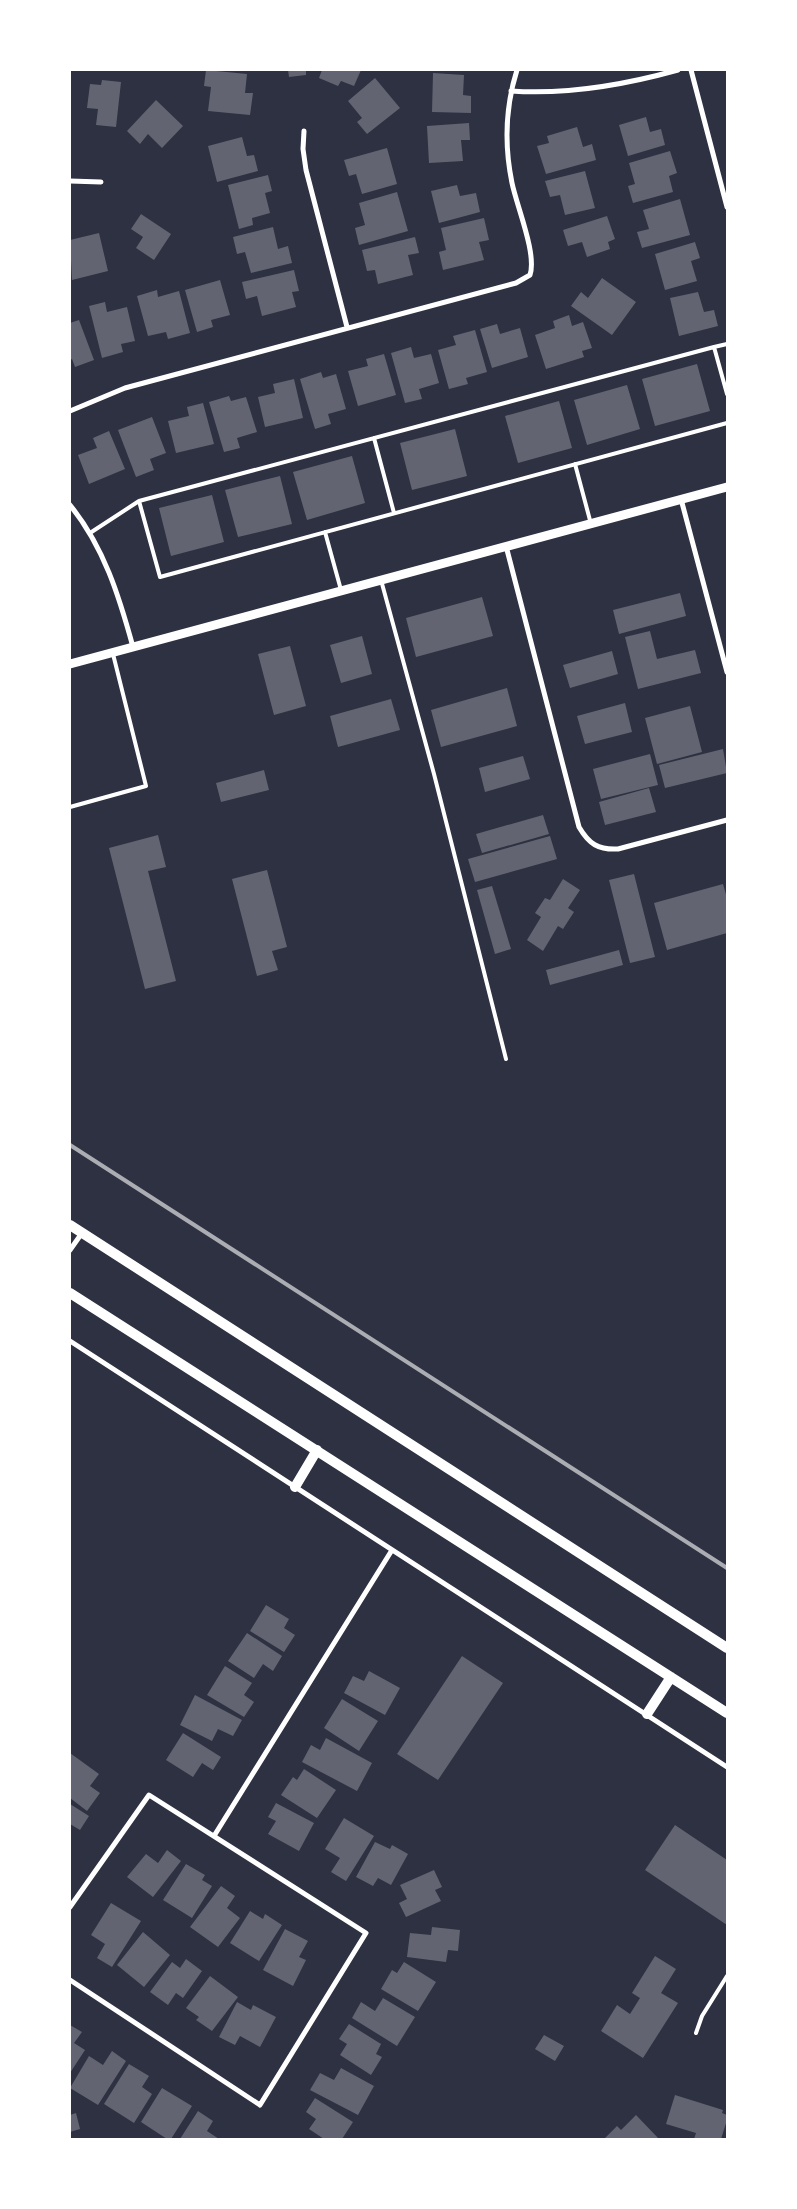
<svg xmlns="http://www.w3.org/2000/svg" width="797" height="2209" viewBox="0 0 797 2209" font-family="Ubuntu,sans-serif">
  <rect width="100%" height="100%" fill="#2d3142"/>
  <!-- building -->
  <path fill="#626471" d="M206,70l41,4 -2,19h8l-3,22 -42,-4 3,-24 -7,-1z
    M288,70h18v5l-17,2z
    M322,70h39l-7,16 -13,-5 -3,5 -19,-8z
    M433,73l31,2 -1,20 8,1v17l-39,-1z
    M375,78l25,30 -33,26 -10,-12 5,-4 -14,-17z
    M102,80l19,2 -5,45 -20,-2 2,-16 -11,-1 3,-24 11,1z
    M156,100l27,26 -21,22 -14,-14 -8,10 -13,-13z
    M646,117l4,15 11,-3 4,16 -37,11 -9,-31z
    M469,123l1,17h-9l2,21 -34,2 -2,-37z
    M577,127l6,20 9,-3 4,16 -50,14 -9,-28 12,-3 -2,-7z
    M242,137l5,19 7,-1 4,16 -41,11 -9,-36z
    M387,148l10,36 -35,10 -6,-20 -7,2 -5,-16z
    M670,151l7,22 -8,3 4,16 -40,11 -5,-17 7,-2 -6,-21z
    M585,171l10,37 -30,7 -5,-20 -10,2 -5,-16z
    M268,175l4,16 -7,2 5,20 -18,5 1,7 -14,4 -11,-44z
    M457,185l3,11 16,-3 4,19 -41,11 -8,-32z
    M397,192l11,39 -49,14 -4,-17 10,-3 -6,-22z
    M680,199l10,36 -48,13 -5,-16 12,-3 -6,-19z
    M141,214l30,20 -17,26 -18,-12 7,-11 -12,-8z
    M607,216l8,23 -7,3 2,7 -23,8 -5,-15 -14,4 -5,-16z
    M484,218l5,22 -10,2 5,18 -41,10 -4,-18 7,-2 -5,-22z
    M273,227l5,22 10,-3 4,17 -41,10 -6,-21 -8,2 -4,-17z
    M99,233l9,38 -36,9 -2,-40z
    M415,237l4,16 -11,2 5,20 -35,9 -3,-14 -8,1 -5,-21z
    M695,242l5,16 -9,3 6,20 -32,9 -10,-36z
    M294,270l5,21 -7,1 4,15 -34,9 -5,-20 -11,3 -4,-17z
    M602,278l34,24 -24,33 -41,-29 10,-14 7,6z
    M220,280l10,35 -19,5 2,7 -16,5 -12,-42z
    M157,290l1,7 21,-6 11,42 -22,6 -2,-7 -18,4 -11,-40z
    M698,292l6,20 10,-2 4,16 -39,10 -9,-38z
    M105,302l2,10 20,-5 8,34 -14,3 2,8 -21,6 -13,-52z
    M569,315l3,11 11,-4 9,26 -10,3 2,6 -38,12 -11,-34 20,-7 -2,-7z
    M79,320l15,40 -19,7 -3,-8 -2,1v-37z
    M497,324l3,10 20,-6 8,29 -36,11 -12,-39z
    M475,330l12,42 -21,6 2,6 -19,5 -11,-39 18,-5 -3,-9z
    M411,347l3,11 17,-4 8,29 -20,6 3,10 -17,4 -14,-50z
    M384,354l12,41 -38,11 -10,-35 20,-5 -2,-7z
    M697,364l13,47 -55,15 -13,-47z
    M321,372l2,6 13,-4 10,35 -18,5 3,10 -16,5 -15,-50z
    M294,379l9,39 -38,9 -7,-30 17,-4 -2,-9z
    M627,385l13,44 -53,16 -13,-45z
    M229,396l2,5 15,-4 11,35 -20,6 3,10 -16,4 -15,-50z
    M559,401l13,47 -54,15 -13,-47z
    M203,403l11,41 -38,9 -8,-32 21,-5 -2,-9z
    M152,417l14,36 -16,6 4,11 -18,7 -18,-47z
    M455,429l12,47 -55,14 -12,-47z
    M109,431l16,38 -36,15 -11,-29 19,-7 -4,-10z
    M352,456l13,47 -58,17 -14,-48z
    M280,476l12,48 -54,13 -13,-47z
    M212,495l12,47 -53,14 -12,-48z
    M680,593l6,23 -67,18 -6,-24z
    M482,597l11,39 -77,21 -10,-39z
    M650,631l7,28 38,-9 6,23 -63,16 -13,-52z
    M362,636l10,38 -31,9 -11,-38z
    M290,646l16,60 -32,9 -16,-61z
    M612,651l6,23 -48,14 -7,-23z
    M507,688l10,38 -76,21 -10,-37z
    M391,699l9,31 -62,17 -8,-31z
    M625,703l7,29 -47,12 -8,-28z
    M690,706l12,46 -45,12 -12,-46z
    M723,749l4,24 -62,15 -6,-23z
    M650,754l8,31 -57,14 -8,-30z
    M523,756l7,23 -45,13 -6,-24z
    M264,770l5,20 -48,12 -5,-19z
    M649,788l7,24 -51,13 -6,-23z
    M543,815l6,19 -67,19 -6,-19z
    M158,835l8,32 -18,4 28,110 -31,8 -36,-141z
    M550,836l7,23 -82,23 -7,-23z
    M267,870l20,77 -15,4 6,19 -21,6 -25,-97z
    M634,874l21,83 -25,6 -21,-83z
    M563,879l17,11 -12,18 6,4 -11,17 -5,-3 -15,25 -16,-11 14,-23 -6,-4 10,-15 5,2z
    M723,884l4,14v35l-60,17 -13,-47z
    M492,886l19,63 -16,5 -18,-64z
    M619,950l4,15 -73,20 -4,-15z
    M266,1605l23,14 -5,9 11,7 -11,17 -34,-21z
    M247,1633l35,23 -9,15 -10,-7 -9,14 -26,-17z
    M462,1656l41,27 -65,97 -41,-26z
    M225,1666l27,17 -8,12 10,7 -10,15 -37,-22z
    M369,1671l31,17 -15,27 -41,-22 9,-17 11,5z
    M195,1695l47,25 -9,16 -15,-7 -6,12 -32,-16z
    M342,1699l36,22 -19,30 -35,-23z
    M183,1733l38,24 -8,13 -11,-7 -9,14 -27,-17z
    M326,1738l46,25 -15,28 -55,-29 9,-17 9,5z
    M70,1753l29,21 -9,12 10,7 -13,18 -17,-13z
    M304,1769l32,21 -19,28 -36,-23 12,-18 4,3z
    M276,1803l38,20 -15,28 -31,-17 8,-13 -8,-4z
    M70,1804l19,12 -9,14 -10,-6z
    M344,1818l30,18 -28,45 -15,-9 9,-14 -15,-9z
    M675,1825l52,35v65l-82,-55z
    M375,1842l15,7 2,-4 16,9 -17,31 -13,-7 -5,8 -17,-9z
    M167,1850l14,11 -28,36 -26,-20 19,-23 12,9z
    M186,1864l19,11 -3,5 10,6 -20,32 -29,-18z
    M434,1870l8,17 -7,3 6,11 -35,16 -7,-14 8,-4 -7,-14z
    M221,1886l14,10 -8,12 13,10 -22,29 -28,-20z
    M111,1903l30,18 -29,46 -15,-9 8,-14 -14,-9z
    M250,1911l13,8 2,-5 17,11 -23,36 -29,-18z
    M432,1927l28,3 -2,21 -10,-1 -2,12 -39,-5 3,-24 21,2z
    M285,1929l23,12 -9,16 7,3 -13,26 -30,-16z
    M143,1932l27,23 -26,32 -27,-22z
    M655,1956l21,13 -15,24 17,10 -35,55 -42,-27 16,-26 13,9 10,-16 -8,-5z
    M186,1959l16,12 -19,27 -7,-5 -8,12 -18,-13 22,-30 8,6z
    M404,1962l32,20 -18,29 -37,-22 11,-19 5,3z
    M210,1976l28,21 -26,34 -16,-11 3,-3 -13,-9z
    M383,1998l32,19 -18,29 -45,-28 9,-16 14,9z
    M237,2002l14,8 2,-5 23,12 -16,30 -20,-11 -5,9 -16,-8z
    M349,2024l32,20 -5,10 6,3 -11,18 -31,-20 7,-11 -8,-5z
    M70,2025l12,7 -8,11 11,7 -15,23z
    M544,2035l20,11 -9,15 -20,-12z
    M112,2051l14,10 -28,44 -28,-17 19,-32 14,9z
    M129,2064l20,12 -7,11 10,7 -18,29 -30,-19z
    M341,2068l33,18 -16,29 -48,-25 10,-17 14,7z
    M162,2088l30,18 -21,33h-4l-26,-17z
    M675,2095l48,15 -1,3 5,2v5l-6,19h-27l2,-6 -30,-9z
    M315,2098l38,24 -11,17h-18l-15,-10 7,-10 -10,-7z
    M198,2111l15,10 -6,10 12,8h-39z
    M76,2113l4,16 -10,3v-17z
    M636,2115l23,24h-55l13,-13 4,4z"/>
  <g fill="none" stroke-linecap="round" stroke-linejoin="round">
    <!-- service -->
    <path stroke="#fff" stroke-width="4" d="M727,344l-13,3 13,47
      M374,438l20,75
      M575,464l16,60
      M139,501l21,76 567,-154
      M325,532l16,58
      M90,533l49,-32 575,-154
      M381,580l53,194 72,285
      M70,807l76,-21 -33,-132
      M696,2033l6,-17 25,-40"/>
    <!-- minor -->
    <path stroke="#fff" stroke-width="5" d="M691,70l36,137
      M511,91c56,4 113,-6 167,-21
      M304,131l-1,18 3,21 41,157
      M70,181l31,1
      M70,411l55,-23 391,-105 14,-8c7,-21 -13,-68 -18,-92 -8,-39 -7,-75 5,-113
      M681,499l46,173
      M70,505c34,42 49,91 63,142
      M506,546l73,281c10,17 19,23 39,22l109,-29
      M70,1250l12,-17
      M70,1341l657,426
      M214,1836l178,-286
      M70,1907l79,-112 217,138 -106,172 -190,-125"/>
    <!-- tertiary -->
    <path stroke="#fff" stroke-width="9" d="M70,664l657,-177"/>
    <!-- secondary -->
    <path stroke="#fff" stroke-width="10" d="M70,1225l657,423
      M70,1293l657,420
      M295,1487l22,-37
      M647,1714l24,-37"/>
    <!-- rail -->
    <path stroke="#abadb3" stroke-width="4" d="M70,1145l657,423"/>
  </g>
  <!-- border -->
  <rect width="797" height="2209" fill="none" stroke="#ffffff" stroke-width="142"/>
</svg>
